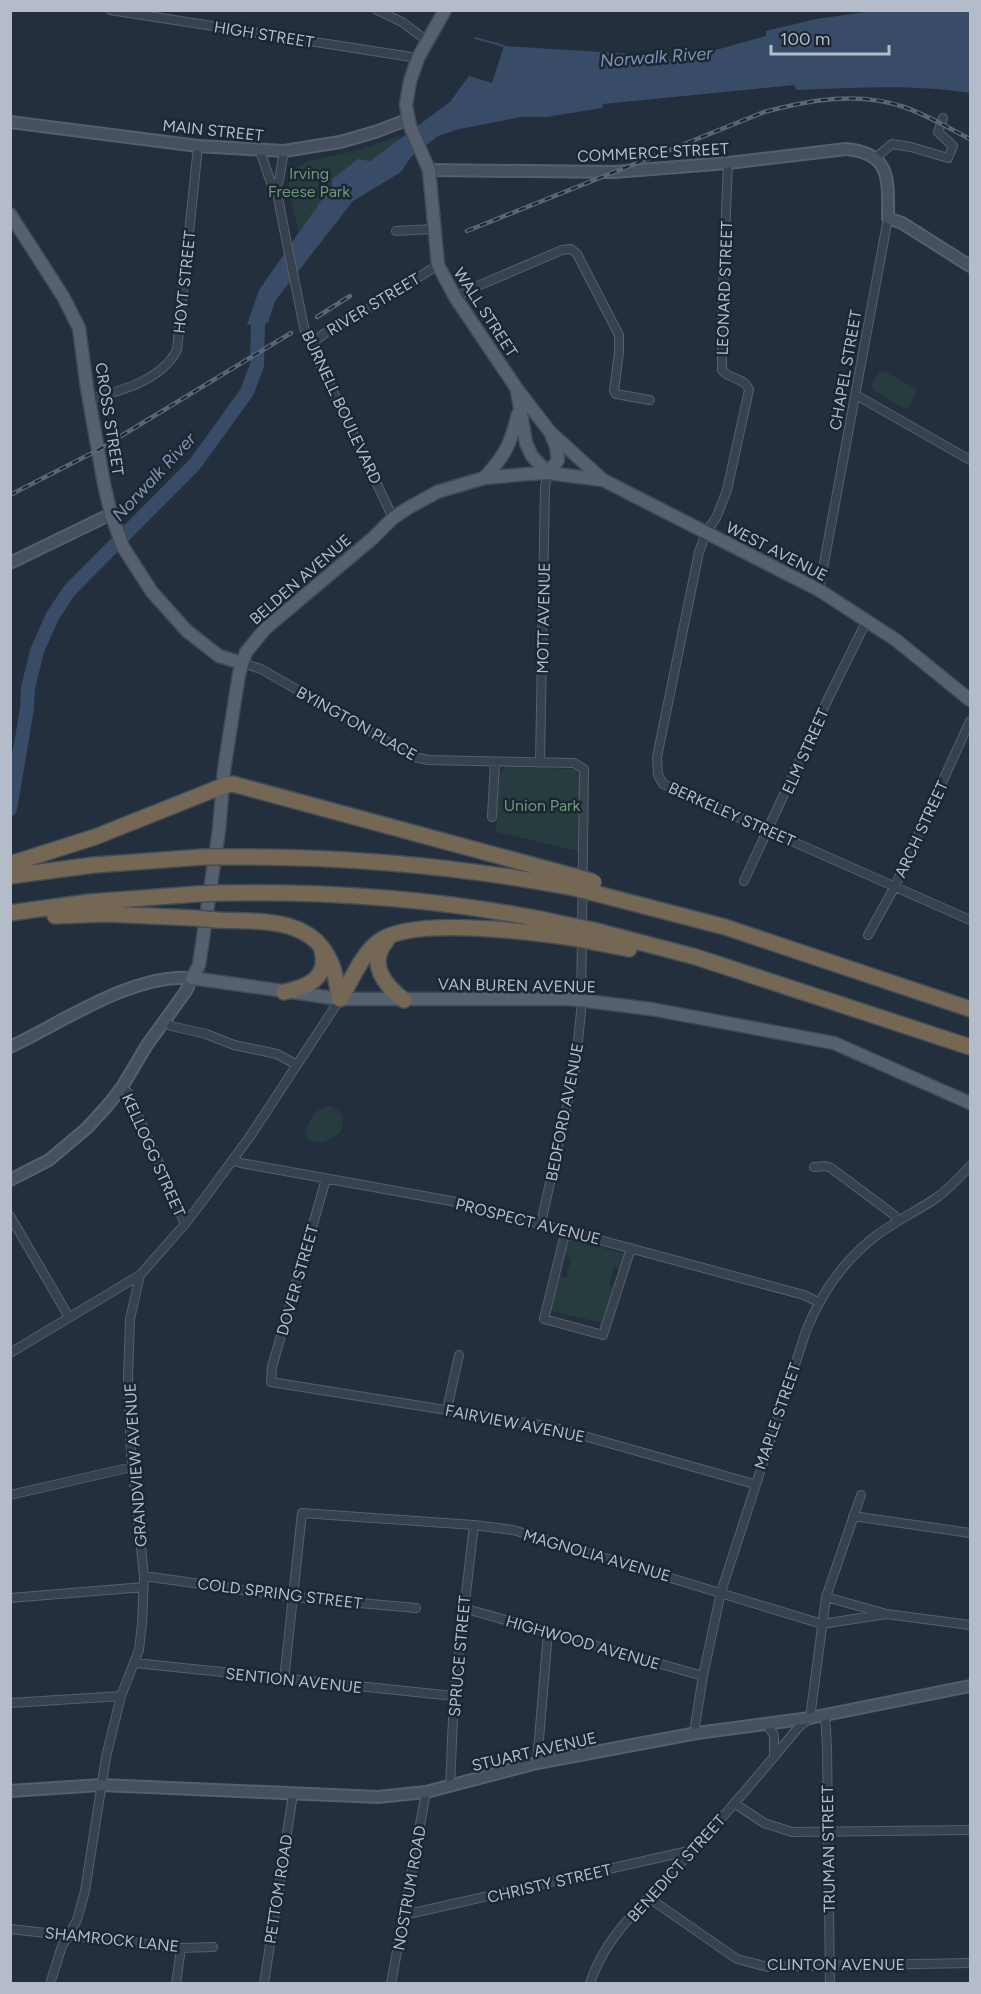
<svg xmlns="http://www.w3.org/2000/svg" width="981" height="1994" viewBox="0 0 981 1994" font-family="Figtree,sans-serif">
  <rect width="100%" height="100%" fill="#242f3e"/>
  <!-- green -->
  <path fill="#263c3f" d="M400,136l3,1 -33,24 -12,-2 -26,20v6l-33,49 -10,-45v-9l7,-12 12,-7 52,-11z
    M884,371l32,18v5l-7,13 -5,1 -31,-18 -1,-5 7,-13z
    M505,767l71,2 5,6 -3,76 -82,-19 3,-59z
    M329,1106c14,3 17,14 11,27l-16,9 -15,-1 -4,-7c5,-14 8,-25 24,-28z
    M568,1239l57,15 -4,15 -6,-3 -6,18 5,6 -11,33 -52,-12 8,-37 7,4 5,-18 -6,-7z"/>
  <!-- water -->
  <path fill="#394c67" d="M873,11h97v82c-57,-9 -116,-5 -173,-3l-3,-5 -191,19 -1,4 -56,9h-25l-62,12 -21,7 -27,21 -10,15 -48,29 -78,100 -7,22 -21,2 12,-35 73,-105v-6l26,-20 12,2 80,-59 19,-26 23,7 12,-37 128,8v7c45,4 92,-14 134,-25v-5l50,-12z"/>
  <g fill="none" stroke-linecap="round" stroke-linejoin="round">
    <!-- stream -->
    <path stroke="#394c67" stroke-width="2" d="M475,38l29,8"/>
    <!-- river -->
    <path stroke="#394c67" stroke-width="14" d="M10,809l17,-100 1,-21 9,-37 15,-34 17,-26 126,-127 52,-72 10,-27 1,-41 5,-16"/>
    <!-- street casing -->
    <g stroke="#565f6c" stroke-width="10">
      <path id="street" d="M110,10l308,48
        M377,10l25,12 24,18
        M260,151l11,32 5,4 8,42
        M875,158l17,-14 19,3 37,11 5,-12 -15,-14 5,-14
        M728,163l-6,152v55c7,10 23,7 27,20l-22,100 -10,26 -11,17 -7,19 -42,205 1,18 5,9 307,136
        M276,187l3,-7 5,-29
        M396,231l37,-2
        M455,297l18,-9 89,-38 9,-1 6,5 42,81v17l-5,39 2,3 34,6
        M305,332l88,186
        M310,345l15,-12 43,-24 70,-44
        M856,395l114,65
        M89,399c31,-8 72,-18 88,-49l21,-204
        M819,590l69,-372
        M242,663l19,6 153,88 14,3 146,3 10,6 -3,243 -6,59 -34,152
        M540,763l5,-276 3,-14
        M492,817l3,-55
        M744,881l82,-178 41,-83
        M868,935l26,-47 76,-167
        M164,1021l7,5 35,8 28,11 43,9 20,11
        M122,1087l7,7 56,130
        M233,1160l8,3 221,40 342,92 14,7
        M814,1167l11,-1 6,2 63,47 4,6
        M326,1179l-54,188 -1,15 281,45 202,57
        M10,1216l59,101
        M566,1230l-22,89 59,16 28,-87
        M10,1353l130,-78
        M447,1409l12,-54
        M10,1495l122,-28
        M853,1516l117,17
        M144,1576l148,21 124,11
        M826,1597l57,16
        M10,1598l134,-11
        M463,1608l240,68
        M135,1663l319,33
        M284,1680l18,-167 172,12 39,5 309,94 64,-10 84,11
        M10,1703l111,-7
        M825,1714l2,33 3,237
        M766,1723l8,12v20
        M697,1733l-2,-7 8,-50 18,-84 85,-261c15,-38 38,-71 71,-96 19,-14 40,-24 59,-37 13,-9 24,-21 34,-32
        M537,1763l11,-131
        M450,1787l4,-91 20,-171
        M734,1803l30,20 28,9 178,-2
        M649,1898l88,61 31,8 202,-4
        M404,1915l289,-65
        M10,1929l171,19 32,-1
        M50,1984l12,-38 15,-26 8,-29 21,-134 15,-61 18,-46 3,-26 2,-48 -13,-123 -3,-75 2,-59 10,-44 45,-51 22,-29 44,-60 89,-136
        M176,1984l5,-36
        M264,1984l29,-190
        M391,1984l35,-192
        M590,1984c15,-52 68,-94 103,-134 36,-39 71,-81 105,-122l12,-10 16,-121 35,-102"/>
    </g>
    <!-- secondary casing -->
    <g stroke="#565f6c" stroke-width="14">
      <path id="secondary" d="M10,122l188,24 86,5 56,-9 35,-10 34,-13
        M429,170l185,2 114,-9 118,-14c46,4 42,32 42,69l14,5 68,43
        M10,563l101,-49
        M10,1047c53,-25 123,-74 182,-69l-6,13 -39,54 -25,42 -14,18 -21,23 -38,32 -39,20
        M10,1791l91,-6 277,12 48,-5 111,-29 160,-30 113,-15 160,-32"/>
    </g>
    <!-- primary casing -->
    <g stroke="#414a57" stroke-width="15">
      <path id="primary" d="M445,10l-27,48 -8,23 -4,24 4,21 19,44 9,95 17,32 62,92 33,43 53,48
        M10,214l54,84 15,30 8,60 17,96 7,30 12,33 29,45 35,39 32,25 23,7
        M517,390l9,53 6,13 16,17
        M548,473l10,-13 -2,-14 -4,-9
        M484,478c21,-22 27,-35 34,-64
        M970,700l-74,-60 -77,-50 -216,-110 -55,-7 -20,1 -44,4 -47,14 -29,16 -15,10 -20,20 -107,90 -20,24 -7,22 -15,96 -5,60 -20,135 -7,13 148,21h230l81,10 183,34 136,60"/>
    </g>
    <!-- highway casing -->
    <g stroke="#434c59" stroke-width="18">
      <path id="highway" d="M226,857c117,-1 233,9 348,31
        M10,864l85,-27 128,-51 10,-2 340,92
        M10,876l84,-11 109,-8
        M221,893c118,-2 236,7 352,33
        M594,893l131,34 245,82
        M10,913l79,-11 108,-8
        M55,916l51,-2 88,4
        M217,920c42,2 95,-4 114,43 5,11 6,24 9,36
        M593,930l103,27 274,90
        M387,940c-20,23 -3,45 17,60
        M593,942l36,7
        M284,992c24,-5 45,-14 38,-42
        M340,999c12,-19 20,-42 38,-57 33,-26 153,-10 195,-4"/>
    </g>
    <!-- street -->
    <use href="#street" stroke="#38414e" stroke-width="8"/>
    <!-- secondary -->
    <use href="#secondary" stroke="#465061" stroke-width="10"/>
    <!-- primary -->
    <use href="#primary" stroke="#56606e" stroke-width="12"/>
    <!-- highway -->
    <use href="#highway" stroke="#746855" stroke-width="15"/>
    <!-- rail casing -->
    <g stroke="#5a6575" stroke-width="4.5">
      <path id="rail" d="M467,231l297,-119c46,-12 94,-21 140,-5 23,8 45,21 66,32
        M317,317l33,-21
        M10,495l88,-45 193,-117"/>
    </g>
    <!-- rail -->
    <use href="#rail" stroke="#1d2633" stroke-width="2" stroke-dasharray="7" stroke-linecap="butt"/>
    <!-- street-bridge casing -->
    <g stroke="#565f6c" stroke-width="10" stroke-linecap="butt">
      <path id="street-bridge" d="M284,229l21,103"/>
    </g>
    <!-- highway-bridge casing -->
    <g stroke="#434c59" stroke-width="18" stroke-linecap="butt">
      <path id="highway-bridge" d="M203,857h23
        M573,876l21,6
        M574,888l20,5
        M197,894l24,-1
        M194,918l23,2
        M573,926l20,4
        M573,938l20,4"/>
    </g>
    <!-- street-bridge -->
    <use href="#street-bridge" stroke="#38414e" stroke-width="8"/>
    <!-- highway-bridge -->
    <use href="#highway-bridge" stroke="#746855" stroke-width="15"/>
  </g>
  <g text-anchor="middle" stroke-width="5" stroke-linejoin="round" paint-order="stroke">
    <!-- street labels -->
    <g font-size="16" fill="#b4bcc9" stroke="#1d2633">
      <text transform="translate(264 34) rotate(9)" y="6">HIGH STREET</text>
      <text transform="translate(213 130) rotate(6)" y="6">MAIN STREET</text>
      <text transform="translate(653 152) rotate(-3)" y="6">COMMERCE STREET</text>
      <text transform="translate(184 282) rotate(-84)" y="6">HOYT STREET</text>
      <text transform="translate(724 288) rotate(-88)" y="6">LEONARD STREET</text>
      <text transform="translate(373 304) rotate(-31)" y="6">RIVER STREET</text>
      <text transform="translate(486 312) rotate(57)" y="6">WALL STREET</text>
      <text transform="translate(845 370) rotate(-80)" y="6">CHAPEL STREET</text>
      <text transform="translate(342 407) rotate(65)" y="6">BURNELL BOULEVARD</text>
      <text transform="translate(110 419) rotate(81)" y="6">CROSS STREET</text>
      <text transform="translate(777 551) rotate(27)" y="6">WEST AVENUE</text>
      <text transform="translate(300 579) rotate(-41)" y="6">BELDEN AVENUE</text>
      <text transform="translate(543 618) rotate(-89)" y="6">MOTT AVENUE</text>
      <text transform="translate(357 723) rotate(29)" y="6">BYINGTON PLACE</text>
      <text transform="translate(805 751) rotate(-66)" y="6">ELM STREET</text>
      <text transform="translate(732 814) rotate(24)" y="6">BERKELEY STREET</text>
      <text transform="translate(921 829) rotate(-65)" y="6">ARCH STREET</text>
      <text transform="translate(517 985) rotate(1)" y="6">VAN BUREN AVENUE</text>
      <text transform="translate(564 1112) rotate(-79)" y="6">BEDFORD AVENUE</text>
      <text transform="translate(154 1155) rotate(66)" y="6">KELLOGG STREET</text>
      <text transform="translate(528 1221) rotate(14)" y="6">PROSPECT AVENUE</text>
      <text transform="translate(297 1280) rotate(-74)" y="6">DOVER STREET</text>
      <text transform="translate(777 1416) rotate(-71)" y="6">MAPLE STREET</text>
      <text transform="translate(515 1423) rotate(11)" y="6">FAIRVIEW AVENUE</text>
      <text transform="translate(135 1465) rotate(-94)" y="6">GRANDVIEW AVENUE</text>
      <text transform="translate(597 1555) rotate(16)" y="6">MAGNOLIA AVENUE</text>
      <text transform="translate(280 1593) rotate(7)" y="6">COLD SPRING STREET</text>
      <text transform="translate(583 1642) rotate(16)" y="6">HIGHWOOD AVENUE</text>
      <text transform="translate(459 1656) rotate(-85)" y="6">SPRUCE STREET</text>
      <text transform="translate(294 1680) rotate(6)" y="6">SENTION AVENUE</text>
      <text transform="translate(534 1751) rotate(-13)" y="6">STUART AVENUE</text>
      <text transform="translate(828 1849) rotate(-91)" y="6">TRUMAN STREET</text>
      <text transform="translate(676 1868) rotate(-48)" y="6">BENEDICT STREET</text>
      <text transform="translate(549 1883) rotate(-13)" y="6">CHRISTY STREET</text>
      <text transform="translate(409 1888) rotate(-80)" y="6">NOSTRUM ROAD</text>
      <text transform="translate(278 1889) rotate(-81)" y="6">PETTOM ROAD</text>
      <text transform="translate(112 1939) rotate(6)" y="6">SHAMROCK LANE</text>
      <text x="836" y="1970">CLINTON AVENUE</text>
    </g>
    <!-- park labels -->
    <g font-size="16" fill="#6b9a76" stroke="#1d2633">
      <text x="309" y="179">Irving<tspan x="309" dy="18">Freese Park</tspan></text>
      <text x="542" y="811">Union Park</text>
    </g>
    <!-- water labels -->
    <g font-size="18" font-style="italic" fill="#7c92b1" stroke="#1d2633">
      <text transform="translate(656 57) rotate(-4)" y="6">Norwalk River</text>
      <text transform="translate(154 477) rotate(-47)" y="6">Norwalk River</text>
    </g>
  </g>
  <!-- border -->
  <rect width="981" height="1994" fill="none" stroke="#b4bcc9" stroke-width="24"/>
  <!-- scale -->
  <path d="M771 45v9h118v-9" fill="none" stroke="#b4bcc9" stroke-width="3"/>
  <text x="780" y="45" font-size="18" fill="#b4bcc9" stroke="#1d2633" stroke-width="4.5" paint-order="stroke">100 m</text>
</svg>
